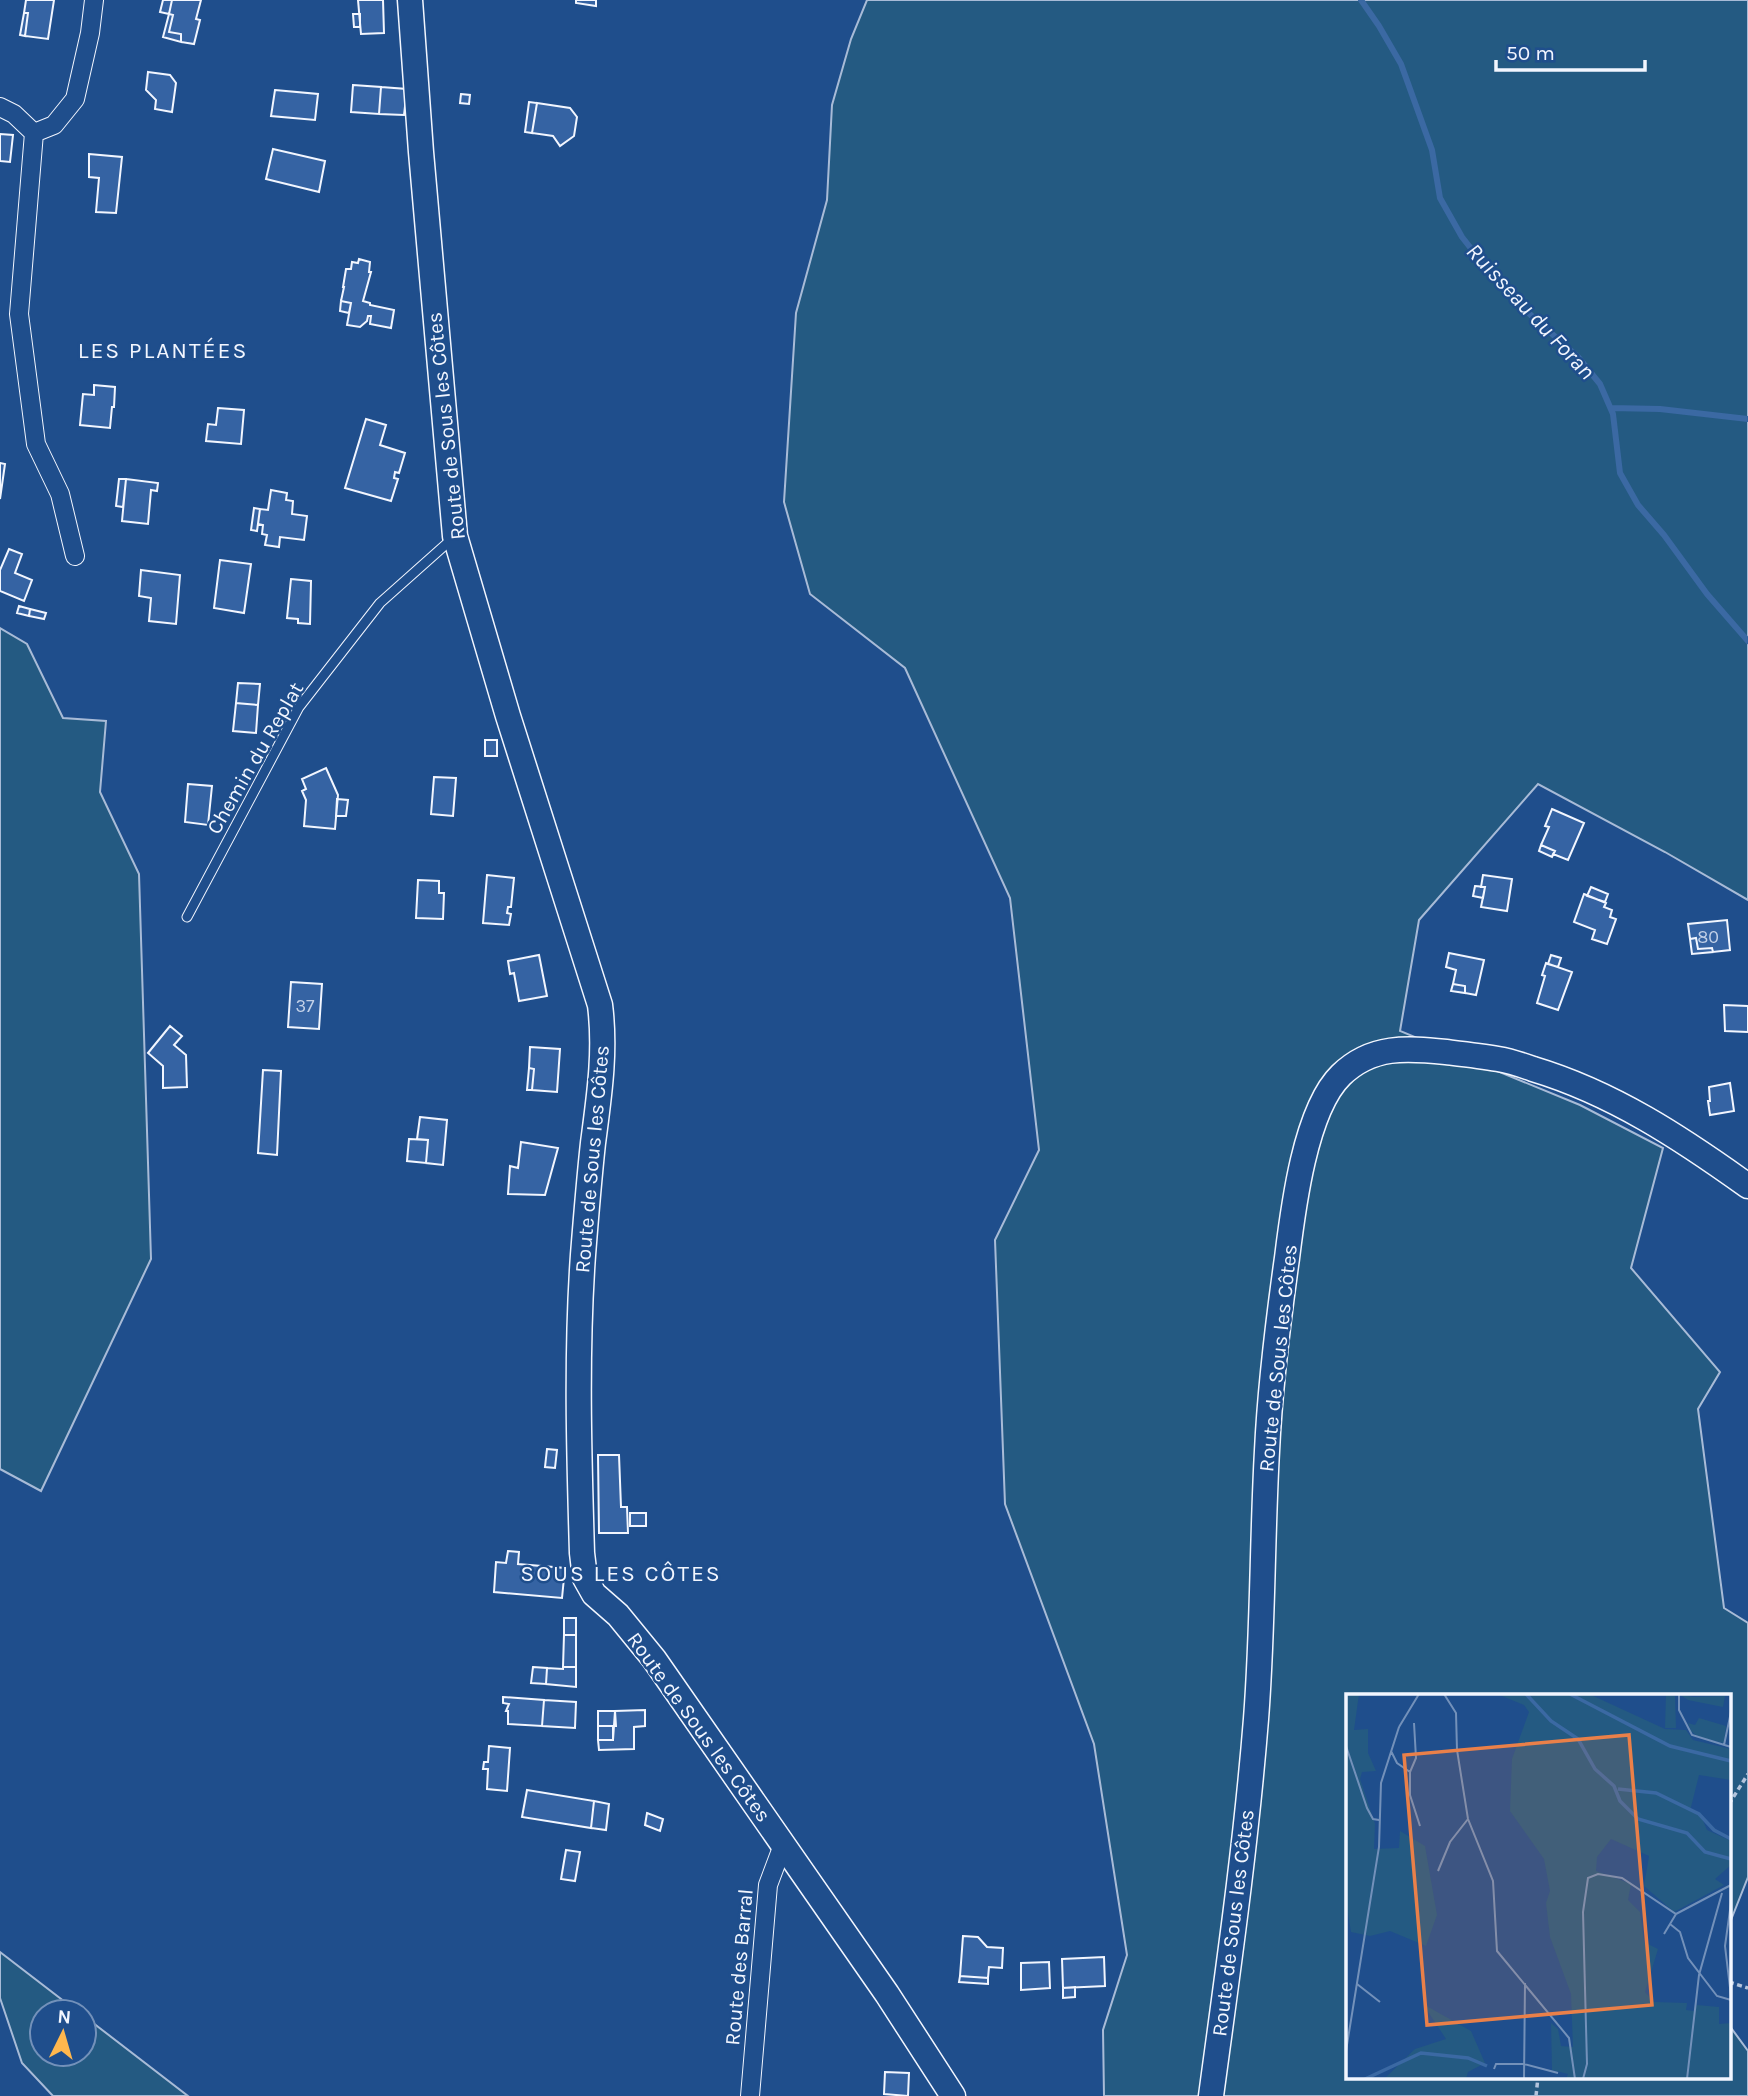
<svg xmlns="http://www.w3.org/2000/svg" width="1748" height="2096" viewBox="0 0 1748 2096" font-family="Karla,sans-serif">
  <rect width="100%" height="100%" fill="#1f4e8c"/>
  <!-- green -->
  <path fill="#245a82" stroke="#a8bbd7" stroke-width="2" d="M867,0h881v900l-83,-48 -127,-68 -119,136 -19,111 180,74 83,43 -32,120 89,104 -22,37 26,199 24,15v254l-19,48v-230h-382v382h382v-52l19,26v45h-644l-1,-66 24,-75 -33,-211 -89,-240 -10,-264 44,-90 -29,-252 -105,-230 -95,-74 -26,-92 12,-189 31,-113 5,-95 19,-66z
    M0,628l27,16 36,74 43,3 -6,71 39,82 12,385 -110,232 -41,-22z
    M0,1952l78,60h-36v42h42v-38l104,80h-135l-31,-33 -22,-65z"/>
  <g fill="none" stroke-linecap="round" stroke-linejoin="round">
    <!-- stream -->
    <path stroke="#3b69a3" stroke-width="6" d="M1361,0l18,26 22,38 31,86 8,48 22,39 33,42 29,30 54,48 22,27 13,30 7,59 18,32 26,30 43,59 41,47
      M1611,408l49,1 88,10"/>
  </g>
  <!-- building -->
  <path fill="#3563a3" stroke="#f2f6ff" stroke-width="2" d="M26,0h28l-6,39 -23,-3 3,-23h-4z
    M163,0h9l-3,14 -9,-2z
    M172,0h29l-5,19 4,1 -6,24 -13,-2v-8l-12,-2 4,-17 -4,-1z
    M358,0h25l1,33 -23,1z
    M576,0h20v6l-20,-3z
    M24,13h4l-3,23 -5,-1z
    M169,14l4,1 -4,17 12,2v8l-18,-5z
    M353,14h7v13h-6z
    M148,72l22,3 6,8 -4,29 -17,-3 1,-9 -10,-10z
    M353,85l28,2 -2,27 -28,-2z
    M381,87l26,2 -3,26 -25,-1z
    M275,90l43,4 -3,26 -44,-4z
    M461,94l9,1 -1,9 -9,-1z
    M529,102l8,1 -5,30 -7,-1z
    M537,103l33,5 7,9 -3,19 -14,10 -7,-10 -21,-3z
    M0,134l13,1 -3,27 -10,-1z
    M273,149l52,12 -6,31 -53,-13z
    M89,154l33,3 -6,56 -20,-1 3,-34 -10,-1z
    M359,259l11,3 -1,10h2l-8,29 7,2v2l24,5 -3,18 -21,-4 1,-8h-3l-1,5 -7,6 -13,-2 4,-22 -10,-2 3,-14h-1l3,-18h5l1,-7 6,1z
    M341,301l10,2 -2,10 -9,-2z
    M94,385l21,2 -1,20h-2l-2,21 -30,-3 3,-31 11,1z
    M218,408l26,2 -3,34 -35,-3 2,-17 8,1z
    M366,419l20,6 -6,20 25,8 -6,20 -4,-1 -1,6 4,1 -7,22 -46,-13z
    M0,463l5,1 -5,35z
    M119,479h7l-3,28 -7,-1z
    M126,479l32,4 -1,8 -6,-1 -3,34 -26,-3z
    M271,490l16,3 -1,7 7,1 -1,13 15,2 -3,24 -24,-3 -1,10 -14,-2 2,-10 -5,-1 1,-9 -5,-1 2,-15 8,1z
    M254,508l6,1 -3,22 -6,-1z
    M9,549l13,5 -7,19 17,7 -8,21 -24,-10v-21z
    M220,560l31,4 -7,49 -30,-5z
    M141,570l39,5 -4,49 -27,-3 2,-23 -12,-2z
    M291,579l20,2 -1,43 -12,-1v-4l-11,-1z
    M19,606l11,3 -1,7 -12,-3z
    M30,609l16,4 -2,6 -15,-3z
    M238,683l22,1 -2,21 -22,-2z
    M236,703l22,2 -2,28 -23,-2z
    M485,740h12v16h-12z
    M326,768l12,27 -3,34 -31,-3 2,-26 -4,-9 4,-2 -4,-10z
    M434,777l22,1 -3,38 -22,-2z
    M188,784l24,2 -4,39 -23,-3z
    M337,799l11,1 -2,16h-10z
    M1552,809l32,14 -16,37 -15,-6 2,-3 -14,-6 8,-18 -4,-1z
    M1541,845l14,6 -3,6 -13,-6z
    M487,875l27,3 -3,29h-3l-1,6 4,1 -2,11 -26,-2z
    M1483,875l29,4 -5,32 -26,-4 4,-20h-4z
    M418,880l21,1v12h5l-1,26 -27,-1z
    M1475,886l10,1 -2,11 -10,-2z
    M1591,887l17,7 -3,8 -18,-6z
    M1584,894l22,9 -2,4 8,3 -2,7 6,2 -9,25 -15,-5 3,-9 -21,-8z
    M1727,920l3,30 -17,2 -1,-4 -14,1 -2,-11 -6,1 -2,-15z
    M1696,938l2,11 14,-1 1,4 -21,2 -2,-15z
    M1449,953l35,7 -8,35 -11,-2v-7l-12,-2 3,-14 -10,-3z
    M539,955l8,41 -28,5 -5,-28 -4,1 -2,-13z
    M1551,955l10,3 -3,9 -10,-3z
    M1546,963l26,9 -14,38 -21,-7 8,-27 -3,-1z
    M291,982l31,2 -3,45 -31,-2z
    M1453,984l12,2v7l-14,-2z
    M1724,1005l24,1v26l-23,-1z
    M170,1026l12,10 -8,9 12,10 1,32 -24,1v-22l-15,-13z
    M530,1047l30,2 -3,43 -25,-2 2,-21 -5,-1z
    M529,1068l5,1 -2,21h-5z
    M263,1070l18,1 -4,84 -19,-2z
    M1730,1083l4,28 -24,4 -2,-14h2l-1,-14z
    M420,1117l27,3 -4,45 -17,-2 2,-23 -11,-1z
    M409,1139l19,1 -2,23 -19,-2z
    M521,1142l37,6 -13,47 -37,-1 2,-28 8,2z
    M547,1449l10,1 -2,18 -10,-1z
    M598,1455h21l2,52h6l1,26h-29z
    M630,1513h16v13h-16z
    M508,1551l11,1 -1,12 47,4 -3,30 -68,-6 2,-30 10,1z
    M564,1618h12v17h-12z
    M564,1635h12v32h-13z
    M533,1667l14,1 -1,16 -15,-1z
    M563,1667h13v20l-30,-3 1,-16 16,1z
    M503,1697l41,3 -2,26 -34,-2v-13h-2l3,-7 -6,-1z
    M544,1700l32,2 -1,26 -33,-2z
    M645,1710v16l-11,1v22l-35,1 -1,-10h15l2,-29z
    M598,1711h17l1,15h-18z
    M598,1726h15v14h-15z
    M489,1746l21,2 -3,43 -20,-2 1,-20h-5l1,-7h4z
    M527,1790l67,11 -3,27 -69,-11z
    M594,1801l15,3 -3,26 -15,-2z
    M647,1813l16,6 -3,12 -15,-6z
    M566,1850l14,2 -5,29 -14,-2z
    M963,1936l15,1 9,10 16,1 -1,20 -13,-1 -1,11 -28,-2z
    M1104,1957l1,29 -42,2 -1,-29z
    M1049,1962l1,26 -29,2v-27z
    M960,1976l28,2v6l-29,-2z
    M1075,1987v10l-12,1v-10z
    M885,2072l24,1 -1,23 -24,-2z"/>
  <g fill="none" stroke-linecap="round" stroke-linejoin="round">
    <!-- lane casing -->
    <g stroke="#f2f6ff" stroke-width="11">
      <path id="lane" d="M187,917l112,-210 81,-104 73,-65"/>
    </g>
    <!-- street casing -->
    <g stroke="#f2f6ff" stroke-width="20">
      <path id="street" d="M0,107l14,7 20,19 -15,181 17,130 24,50 15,62
        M34,133l20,-8 21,-26 15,-66 4,-33
        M750,2096l18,-211 15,-40"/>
    </g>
    <!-- secondary casing -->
    <g stroke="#f2f6ff" stroke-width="27">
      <path id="secondary" d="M410,0l11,152 34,384 53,180 92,289c6,47 -1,92 -7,138 -4,37 -7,74 -10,112 -7,99 -4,199 -1,298l3,25 9,16 24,21 36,44 233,335 66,102
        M1211,2096c17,-126 35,-251 45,-377 7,-89 6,-179 11,-268 3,-65 11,-129 20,-193 6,-49 18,-148 54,-183 31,-30 66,-27 105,-23 17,2 35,4 52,7 12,2 24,6 35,10 80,24 148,69 215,117"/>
    </g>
    <!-- path -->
    <path stroke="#b3c4dc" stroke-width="3.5" stroke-dasharray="5 3.5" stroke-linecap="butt" d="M1729,1804l19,-30
      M1729,1982l19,6
      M1536,2096l2,-19"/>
    <!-- lane -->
    <use href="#lane" stroke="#1f4e8c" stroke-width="9"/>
    <!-- street -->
    <use href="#street" stroke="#1f4e8c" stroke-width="18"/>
    <!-- secondary -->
    <use href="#secondary" stroke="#1f4e8c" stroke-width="24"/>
  </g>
  <g text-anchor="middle" stroke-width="5" stroke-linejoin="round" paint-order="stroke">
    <!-- number labels -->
    <g font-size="18" fill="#c3d1e8">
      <text x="1708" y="943">80</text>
      <text x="305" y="1012">37</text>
    </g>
    <!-- street labels -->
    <g font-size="21" fill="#f2f6ff" stroke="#1f4e8c">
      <text transform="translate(446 426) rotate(-96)" y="7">Route de Sous les Côtes</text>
      <text transform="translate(255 758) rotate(-60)" y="7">Chemin du Replat</text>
      <text transform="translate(592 1159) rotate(-85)" y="7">Route de Sous les Côtes</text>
      <text transform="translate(1278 1358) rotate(-84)" y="7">Route de Sous les Côtes</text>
      <text transform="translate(699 1727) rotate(54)" y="7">Route de Sous les Côtes</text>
      <text transform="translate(1233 1923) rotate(-83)" y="7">Route de Sous les Côtes</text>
      <text transform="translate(739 1967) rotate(-85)" y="7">Route des Barral</text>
    </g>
    <!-- water labels -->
    <g font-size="23" font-style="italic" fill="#f2f6ff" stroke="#1f4e8c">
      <text transform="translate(1531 311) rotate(47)" y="8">Ruisseau du Foran</text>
    </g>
    <!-- neighbourhood labels -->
    <g font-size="23" letter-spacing="2" fill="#f2f6ff" stroke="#1f4e8c">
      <text x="163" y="358">LES PLANTÉES</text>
      <text x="621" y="1581">SOUS LES CÔTES</text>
    </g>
  </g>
  <!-- overview -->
  <g transform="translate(1346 1694)">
    <rect width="385" height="385" fill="#1f4e8c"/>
    <path d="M0,0h13l-5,36 14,-1v24l8,18 -14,1 -2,7 15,45 -1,25 25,-1 1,-17 25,15 12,69 -11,31 -36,-15 -20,5 -19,-4 -5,-31zM151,0h92l76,35 21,1 7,10 38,9v31l-32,-5 -9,36 11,5 6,14 24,11v24l-16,14 9,6 -50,27 -30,-26 5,-30 -38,-17 -14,18 -1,14 35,13 -3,16 12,12 4,30 14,7 -13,43 9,10 33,1 -1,7 8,1 3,-6 22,2v17l12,-1v56h-165l2,-5 -16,-4 -1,-47 7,6 3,17 12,1 -2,-53 -21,-57 -4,-34 4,-12 -6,-32 -34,-48 2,-52 17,-47 -5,-7zM320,0l9,2 1,32h-11zM333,0l14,3 32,-1 -2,11 -35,-7zM353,24l27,8 -2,17 -26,-6 -7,-6 -3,-8 7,2zM77,310l48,27 14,32 -17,9 -2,7h-82l31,-30 31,-10z" fill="#245a82"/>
    <path fill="none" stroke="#3b69a3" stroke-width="3.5" d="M180,0l25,27 27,18 17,30 19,17 6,15 18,18 49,14 18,19 26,7M224,0l100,52 61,15M272,95l38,4 43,21 15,16 17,9M19,385l56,-26 47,5 19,8"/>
    <path fill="none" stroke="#7391ba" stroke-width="2" d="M98,0l12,19 1,37 11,69 25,62 4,70 72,87 6,41M333,0v16l13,25 39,12M53,33l20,-33M378,51l7,-33M0,52l21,62 6,11 6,1M45,57l6,12 13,9v23l10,31M64,78l6,-14 -2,-35M92,177l12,-29 18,-23M385,209l-6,43 6,50M324,230l10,8 8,26 29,38 14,4M318,240l12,-20M11,290l23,18M0,357l33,-204 2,-64 18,-56M148,375l2,-5h28l34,9M178,385l1,-96M237,385l4,-15 -4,-152 5,-34 10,-4 24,4 54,36 55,-29M341,385l12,-104 23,-82"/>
    <path fill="#ea8049" fill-opacity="0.15" stroke="#ea8049" stroke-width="3.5" d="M283,41l23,270 -225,20 -23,-270z"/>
    <rect width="385" height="385" fill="none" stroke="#f2f6ff" stroke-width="3.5"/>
  </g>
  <!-- north arrow -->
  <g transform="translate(63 2033) rotate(5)"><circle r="33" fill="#1f4e8c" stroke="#7391ba" stroke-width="2"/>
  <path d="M0-5L12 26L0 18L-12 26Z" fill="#ffb74d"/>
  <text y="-10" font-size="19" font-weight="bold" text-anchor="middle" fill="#f2f6ff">N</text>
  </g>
  <!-- scale -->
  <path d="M1496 60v10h149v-10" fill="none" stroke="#f2f6ff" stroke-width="3.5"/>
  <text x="1506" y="60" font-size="21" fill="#f2f6ff" stroke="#1f4e8c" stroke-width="5" paint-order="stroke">50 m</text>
</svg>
